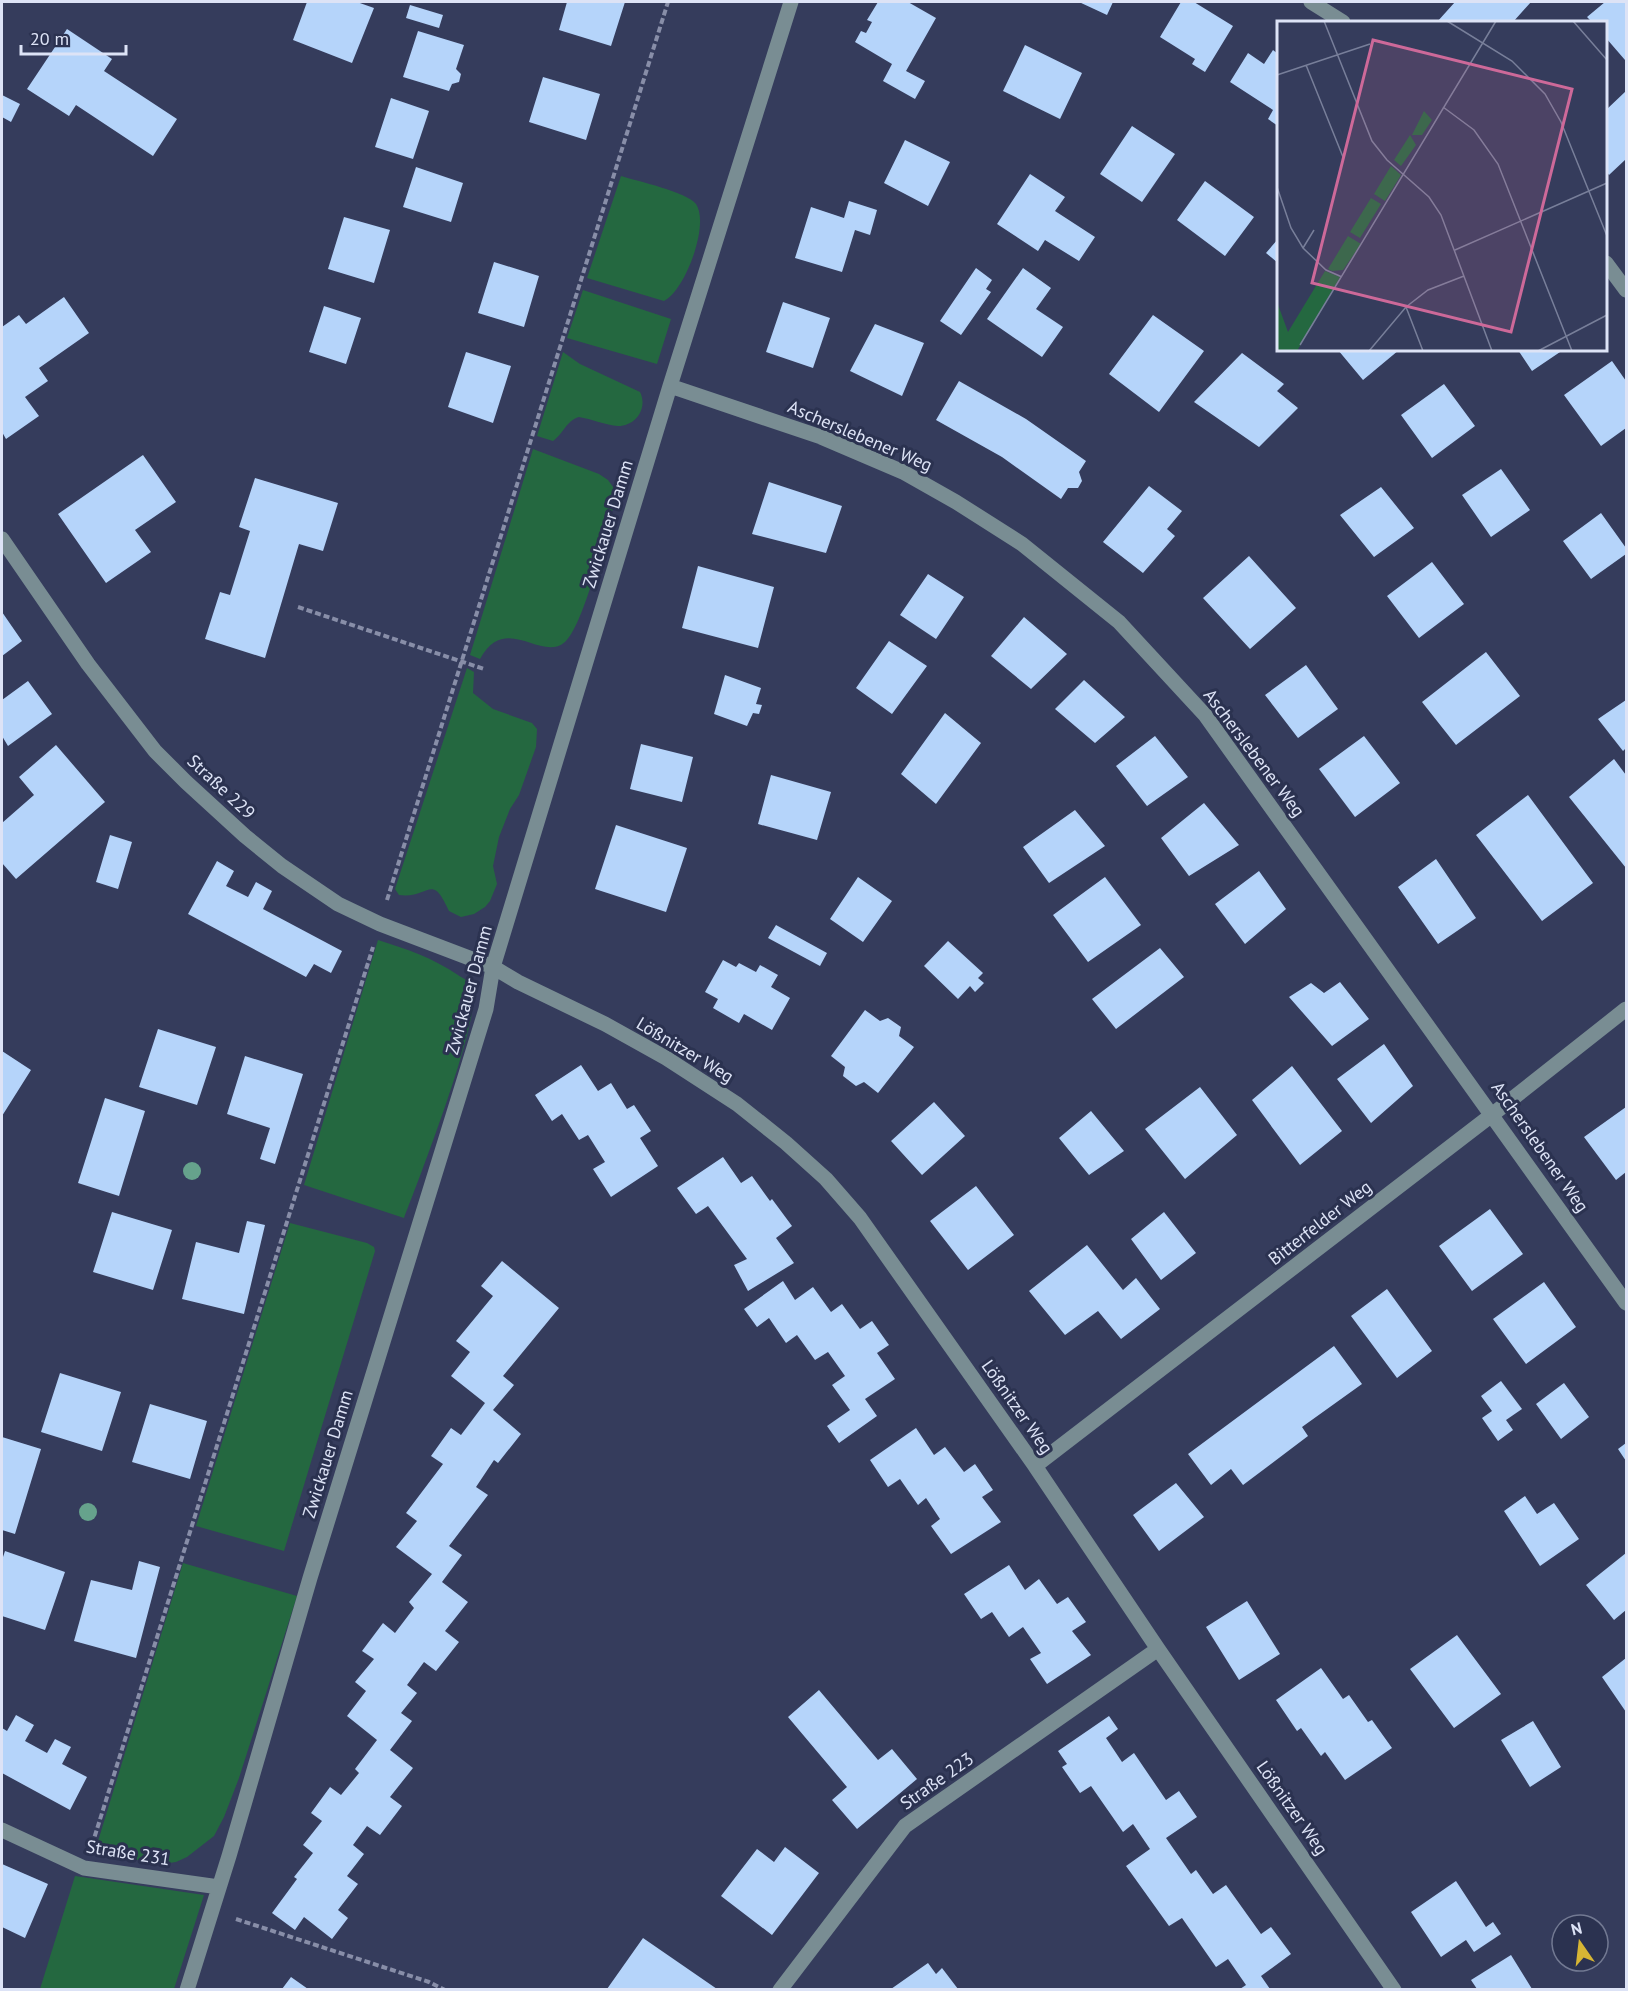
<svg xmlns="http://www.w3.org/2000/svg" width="1628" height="1991" viewBox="0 0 1628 1991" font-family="'PT Sans',sans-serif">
  <rect width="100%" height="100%" fill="#353c5c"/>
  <!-- green -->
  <path fill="#246840" d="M621,176c16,5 66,16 75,28 14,20 -11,87 -32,97l-77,-23z
    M583,290l88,29 -14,45 -90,-26z
    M563,352l17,12 60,28c8,16 -4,34 -22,34 -12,-1 -27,-7 -39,-9 -13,4 -15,16 -26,24l-16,-5z
    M533,449l66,25 9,6 8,11 -3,17c-8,28 -29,117 -48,134 -24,21 -59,-30 -85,17l-10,-4z
    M467,668l7,4 -1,21 20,16 39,14 5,6 -1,18 -17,48 -9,14 -11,28 -6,29 4,18 -7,17 -5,6 -11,7 -13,3 -12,-6c-18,-40 -19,-12 -50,-16l-4,-6z
    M378,940c29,9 55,18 80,35 4,3 12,6 14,11 14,22 -56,201 -68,232l-100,-33z
    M290,1223l77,20 7,4 1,4 -91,300 -88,-25z
    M183,1563l114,33 -58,182 -15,39 -10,19 -27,21 -11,5 -14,2 -59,-10 -8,-3z
    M75,1876l129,19 -30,94h-134z"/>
  <!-- building -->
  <path fill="#b5d4fa" d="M307,2h50l17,6 -22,55 -59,-23z
    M567,2h58l-14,44 -52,-16z
    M878,2h30l28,16 -30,53 19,10 -10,18 -32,-18 9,-17 -37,-22 6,-11 5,2 6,-11 -5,-2z
    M1079,2h34l-6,13z
    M1181,2h13l39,24 -28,46 -13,-8 3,-5 -35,-22z
    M1455,2h76l-18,20h-76z
    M1605,2h21v56l-1,2 -19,-22v-16h-14l-5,-5z
    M410,5l33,10 -4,13 -33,-10z
    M67,29l45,30 -8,12 73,48 -24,37 -77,-51 -7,11 -42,-27z
    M418,31l46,14 -8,24 5,5 -2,8 -7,2 -3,7 -46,-14z
    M1025,45l57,28 -22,46 -57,-28z
    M1273,50l5,4v72l-10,-7 5,-9 -43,-28 18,-29 16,11z
    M543,77l57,17 -14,46 -57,-18z
    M1626,91v68l-17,16 -3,-4v-61z
    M2,95l18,9 -9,18 -9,-5z
    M391,98l38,13 -16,48 -38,-12z
    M1132,126l43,28 -33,48 -42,-28z
    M905,140l45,22 -22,44 -44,-23z
    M416,167l47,16 -12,39 -48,-15z
    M1030,174l35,23 -10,14 40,26 -16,24 -34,-21 -7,11 -41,-27z
    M1205,181l49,36 -29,39 -48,-36z
    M849,201l28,9 -7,25 -15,-5 -13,42 -47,-14 16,-51 33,11z
    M344,217l46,13 -16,53 -46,-14z
    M1278,239v24l-12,-10z
    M494,262l45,14 -15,51 -46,-14z
    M976,268l16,12 -6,9 5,3 -30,43 -21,-14z
    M1023,268l28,20 -15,21 27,18 -21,30 -55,-38z
    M64,297l25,36 -50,35 9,13 -23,16 14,19 -33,23 -4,-7v-105l17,-12 7,9z
    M783,302l47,16 -17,50 -47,-16z
    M324,306l37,12 -15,46 -37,-12z
    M1153,315l51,36 -45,61 -50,-38z
    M875,324l49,19 -22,53 -52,-25z
    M1338,350h61l-36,30z
    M1518,350h45l-31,21z
    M466,352l45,14 -18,57 -45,-16z
    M1242,353l42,31 -7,7 21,17 -39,39 -65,-45z
    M1612,361l14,20v47l-25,18 -37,-51z
    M959,381l67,38 60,42 -7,11 3,9 -4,7h-10l-7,11 -59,-42 -66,-37z
    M1444,384l31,42 -43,32 -31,-43z
    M143,455l33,47 -41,28 16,22 -45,31 -48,-69z
    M1501,469l29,41 -39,27 -29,-42z
    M255,478l83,25 -15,48 -24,-7 -34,114 -60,-19 15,-47 10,3 20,-64 -11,-4z
    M769,482l73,24 -16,47 -74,-19z
    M1149,486l33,25 -15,18 8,7 -32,37 -40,-31z
    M1381,487l33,41 -40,29 -34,-42z
    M1601,513l25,35v6l-35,25 -28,-38z
    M1249,556l47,52 -46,41 -47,-51z
    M1432,562l32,42 -45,34 -32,-42z
    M698,566l76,21 -16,61 -76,-20z
    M928,574l36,23 -28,42 -36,-24z
    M2,612l20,29 -20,15z
    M1024,617l43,37 -36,35 -40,-33z
    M889,641l38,25 -35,48 -36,-26z
    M1486,652l34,44 -64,49 -34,-43z
    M1306,665l32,44 -40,29 -33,-43z
    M725,675l36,13 -5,16 6,1 -3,9 -6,-1 -6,13 -33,-12z
    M1084,680l41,37 -30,26 -40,-34z
    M28,681l24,33 -44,32 -6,-10v-36z
    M1626,700v48l-3,3 -25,-32z
    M945,713l36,30 -45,61 -35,-30z
    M1155,736l33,41 -41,29 -31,-40z
    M1364,736l36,47 -45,34 -36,-48z
    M641,744l52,13 -11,45 -52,-13z
    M56,745l49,57 -89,77 -14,-16v-40l32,-28 -15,-18z
    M1614,759l12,16v93l-57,-71z
    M771,775l60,17 -14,48 -59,-16z
    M1528,795l65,88 -51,38 -66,-86z
    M1204,803l35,42 -50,31 -28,-38z
    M1075,810l30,36 -56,37 -26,-36z
    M616,825l71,23 -21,64 -71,-23z
    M110,835l22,7 -14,47 -22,-7z
    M1436,859l40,59 -38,26 -40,-57z
    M217,861l17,10 -8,15 22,11 8,-15 16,9 -9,18 79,42 -11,22 -17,-9 -8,13 -118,-63z
    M1259,871l27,38 -41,35 -30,-40z
    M858,877l34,24 -29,41 -33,-23z
    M1105,877l36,48 -53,37 -35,-47z
    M776,925l51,28 -7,13 -52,-28z
    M948,941l35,32 -5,5 6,5 -9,9 -5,-6 -12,13 -34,-33z
    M1160,948l24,29 -68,52 -24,-30z
    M723,960l13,7 3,-4 17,9 4,-7 18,10 -7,12 19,11 -18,32 -28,-16 -5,9 -26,-15 5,-9 -13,-7z
    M1340,982l29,37 -37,27 -43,-49 22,-14 13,10z
    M865,1010l15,11 8,-3 13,9 -2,9 15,11 -36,46 -14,-11 -8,4 -13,-10 2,-9 -14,-11z
    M158,1029l58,18 -19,58 -58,-18z
    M1384,1044l29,42 -42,37 -34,-44z
    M2,1051l29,19 -29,46z
    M245,1056l58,18 -28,90 -15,-5 10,-31 -43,-14z
    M581,1065l17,26 13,-8 16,26 7,-4 17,26 -11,7 18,28 -47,31 -18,-28 12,-7 -17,-27 -9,5 -17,-26 -10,7 -17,-26z
    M1292,1066l50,65 -42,34 -48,-65z
    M1200,1087l37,48 -52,44 -40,-50z
    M105,1098l40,13 -26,85 -41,-13z
    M934,1102l31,34 -43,39 -31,-34z
    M1626,1107v65l-10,8 -32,-43z
    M1091,1111l33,40 -35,24 -30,-37z
    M723,1157l18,26 11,-7 18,25 2,-2 20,27 -16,12 18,25 -46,28 -14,-26 13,-6 -39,-53 -12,8 -19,-26z
    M976,1186l38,49 -46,35 -38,-49z
    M1490,1209l33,45 -51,37 -33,-45z
    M112,1212l60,18 -19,60 -60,-18z
    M1164,1212l32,41 -35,27 -30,-41z
    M247,1221l18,4 -21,89 -62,-15 14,-57 43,11z
    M1087,1245l36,45 13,-12 24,31 -39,30 -23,-28 -33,24 -36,-44z
    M502,1261l57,47 -56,68 11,9 -21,25 28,24 -23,29 -4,-3 -18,27 12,8 -39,51 13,9 -20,27 26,20 -23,29 14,11 -23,29 -12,-9 -17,23 10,8 -16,20 11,8 -22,29 23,18 -23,29 12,9 -22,29 -13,-9 -14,19 11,9 -17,22 11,8 -20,26 10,8 -16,21 -28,-22 -9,13 -23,-17 25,-34 -3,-2 19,-24 -10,-8 19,-24 -11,-8 19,-26 11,8 18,-22 -4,-4 22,-29 -30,-24 19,-25 -11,-9 19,-23 -12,-8 21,-28 12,10 19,-25 -5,-6 23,-28 -36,-27 21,-26 -11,-8 37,-49 -12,-8 20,-28 10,7 24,-32 -34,-27 19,-24 -14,-11 37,-45 -12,-10z
    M783,1281l12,19 18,-13 18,25 11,-8 18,25 12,-8 17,24 -12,8 18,26 -30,20 12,17 -38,27 -12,-17 23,-16 -18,-25 13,-9 -17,-24 -13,8 -18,-25 -11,8 -17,-25 -12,9 -13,-18z
    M1544,1282l32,45 -50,37 -33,-45z
    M1387,1289l45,62 -35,27 -46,-62z
    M1334,1346l28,38 -60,43 6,9 -65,49 -12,-16 -20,16 -23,-31z
    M60,1373l61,19 -19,59 -61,-19z
    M1501,1381l21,28 -16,11 7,10 -15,11 -16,-23 10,-7 -11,-15z
    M1564,1383l25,34 -28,22 -25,-35z
    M150,1404l57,17 -17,58 -58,-17z
    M916,1428l18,27 11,-8 19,25 11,-8 18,26 -11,7 19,25 -50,32 -20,-28 9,-7 -14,-21 -8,7 -18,-26 -12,8 -18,-27z
    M2,1437l39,12 -26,85 -13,-4z
    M1626,1443v18l-8,-12z
    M1176,1483l28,34 -45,34 -26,-36z
    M1525,1496l12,18 17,-11 25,36 -39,27 -36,-55z
    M5,1551l60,21 -20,58 -43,-14v-56z
    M1626,1553v57l-12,10 -28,-35z
    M139,1561l21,6 -24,91 -62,-17 17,-61 41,10z
    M1009,1565l16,25 14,-11 18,25 11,-7 18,25 -14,9 19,24 -44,29 -17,-25 11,-6 -18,-26 -14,10 -17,-25 -11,7 -17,-25z
    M1247,1601l33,53 -41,26 -33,-53z
    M1457,1635l44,59 -47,34 -44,-59z
    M1626,1658v54l-24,-35z
    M1321,1668l22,31 6,-4 19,27 4,-2 20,28 -47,32 -20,-28 -4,4 -20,-28 -4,3 -21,-31z
    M819,1690l59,70 14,-11 25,30 -60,50 -25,-29 15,-13 -59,-70z
    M16,1715l18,10 -9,16 22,12 8,-14 16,8 -9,17 25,13 -17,33 -68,-37v-45l5,3z
    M1109,1716l9,13 -12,9 16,24 12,-9 32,47 13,-9 18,26 -31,21 25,36 5,-4 17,24 13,-9 35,49 10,-7 20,27 -30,22 9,13h-30l6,-4 -18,-26 -12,8 -34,-49 -13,8 -43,-60 24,-17 -17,-25 -10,8 -32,-46 -11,7 -18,-26 5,-3 -9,-13z
    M1533,1721l28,46 -31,20 -29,-47z
    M785,1847l34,26 -47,62 -51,-39 36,-47 17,13z
    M2,1864l46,20 -23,54 -23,-11z
    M1456,1881l30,46 7,-5 8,12 -27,18 -8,-12 -25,17 -30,-45z
    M643,1938l74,51h-110z
    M1511,1955l21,34h-55l-6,-9z
    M928,1963l8,11 6,-6 16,21h-67z
    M291,1977l17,12h-26z"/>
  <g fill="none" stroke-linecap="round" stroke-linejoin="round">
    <!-- path -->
    <path stroke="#888ea8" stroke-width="4" stroke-dasharray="6 3" stroke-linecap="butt" d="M298,607l186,62
      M387,900l281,-898
      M92,1845l281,-898
      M236,1919l193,63 16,8"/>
    <!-- minor -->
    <path stroke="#798d93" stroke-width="15" d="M1311,2l32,20
      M1606,263l20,27
      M670,386l151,51 82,35 53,30 66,42 97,78 86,93 421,588
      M2,539l86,125 67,87 31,31 59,54 37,30 56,38 42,20 113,43 25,15 87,42 61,34 71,46 49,39 40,36 34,39 175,248 123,183 236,341
      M1035,1466l458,-352 133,-105
      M2,1830l82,38 135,19
      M187,1990l42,-134 81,-278 176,-569 7,-42 177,-581 121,-384
      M780,1990l125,-164 253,-177"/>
  </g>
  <!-- trees -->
  <g fill="#66a28c">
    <circle cx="192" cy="1171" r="9"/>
    <circle cx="88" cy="1512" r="9"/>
  </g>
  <g text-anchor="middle" stroke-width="6" stroke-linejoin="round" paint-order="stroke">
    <!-- street labels -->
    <g font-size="18" fill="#dde3f6" stroke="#2b3250">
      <text transform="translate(860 436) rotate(23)" y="6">Ascherslebener Weg</text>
      <text transform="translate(608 524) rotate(-73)" y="6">Zwickauer Damm</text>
      <text transform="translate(1254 753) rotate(53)" y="6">Ascherslebener Weg</text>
      <text transform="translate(221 787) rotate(43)" y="6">Straße 229</text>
      <text transform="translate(469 990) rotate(-75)" y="6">Zwickauer Damm</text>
      <text transform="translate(685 1050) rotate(31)" y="6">Lößnitzer Weg</text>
      <text transform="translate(1540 1147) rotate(55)" y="6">Ascherslebener Weg</text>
      <text transform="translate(1320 1223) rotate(-38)" y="6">Bitterfelder Weg</text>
      <text transform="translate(1017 1407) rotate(55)" y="6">Lößnitzer Weg</text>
      <text transform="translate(328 1454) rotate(-73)" y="6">Zwickauer Damm</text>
      <text transform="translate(937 1781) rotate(-35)" y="6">Straße 223</text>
      <text transform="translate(1292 1808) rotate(55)" y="6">Lößnitzer Weg</text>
      <text transform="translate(128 1853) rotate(9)" y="6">Straße 231</text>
    </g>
  </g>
  <!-- overview -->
  <g transform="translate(1277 21)">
    <rect width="330" height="330" fill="#353c5c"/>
    <path d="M147,90l8,9 -10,15h-10zM133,114l6,10 -15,21 -7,-6zM114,145l10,9 -16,26 -11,-7zM94,177l10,6 -21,34 -10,-6zM71,215l13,8 -18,26 -11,1 -4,-2zM48,250l15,6 -43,74h-20v-49l11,30z" fill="#246840"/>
    <path fill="none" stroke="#787f9a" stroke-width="1.5" d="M47,0l48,120 15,19 42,37 12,18 51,136M170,0l65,40 33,33 16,28 46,114M296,0l34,39M29,44l37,92M0,54l93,-31M166,86l31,23 24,34 74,187M0,166l14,41 12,20 23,22 16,7M26,227l11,-18M178,229l152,-67M129,286l17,44M23,324l196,-324M92,330l37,-44 22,-17 36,-14M261,330l69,-36"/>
    <path fill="#cd6999" fill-opacity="0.15" stroke="#cd6999" stroke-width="3" d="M96,19l199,49 -61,243 -199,-49z"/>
    <rect width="330" height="330" fill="none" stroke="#dde3f6" stroke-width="3"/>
  </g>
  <!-- border -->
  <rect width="1628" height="1991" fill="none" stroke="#dde3f6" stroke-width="6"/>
  <!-- north arrow -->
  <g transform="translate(1580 1943) rotate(346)"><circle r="28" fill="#2b3250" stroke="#727992" stroke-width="1.5"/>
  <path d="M0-4.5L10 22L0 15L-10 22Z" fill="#d6b534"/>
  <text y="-9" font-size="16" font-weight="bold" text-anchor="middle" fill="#dde3f6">N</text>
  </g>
  <!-- scale -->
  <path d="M21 45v9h105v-9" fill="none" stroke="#dde3f6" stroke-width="3"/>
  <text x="30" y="45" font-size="18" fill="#dde3f6" stroke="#2b3250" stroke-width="4.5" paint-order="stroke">20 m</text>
</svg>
